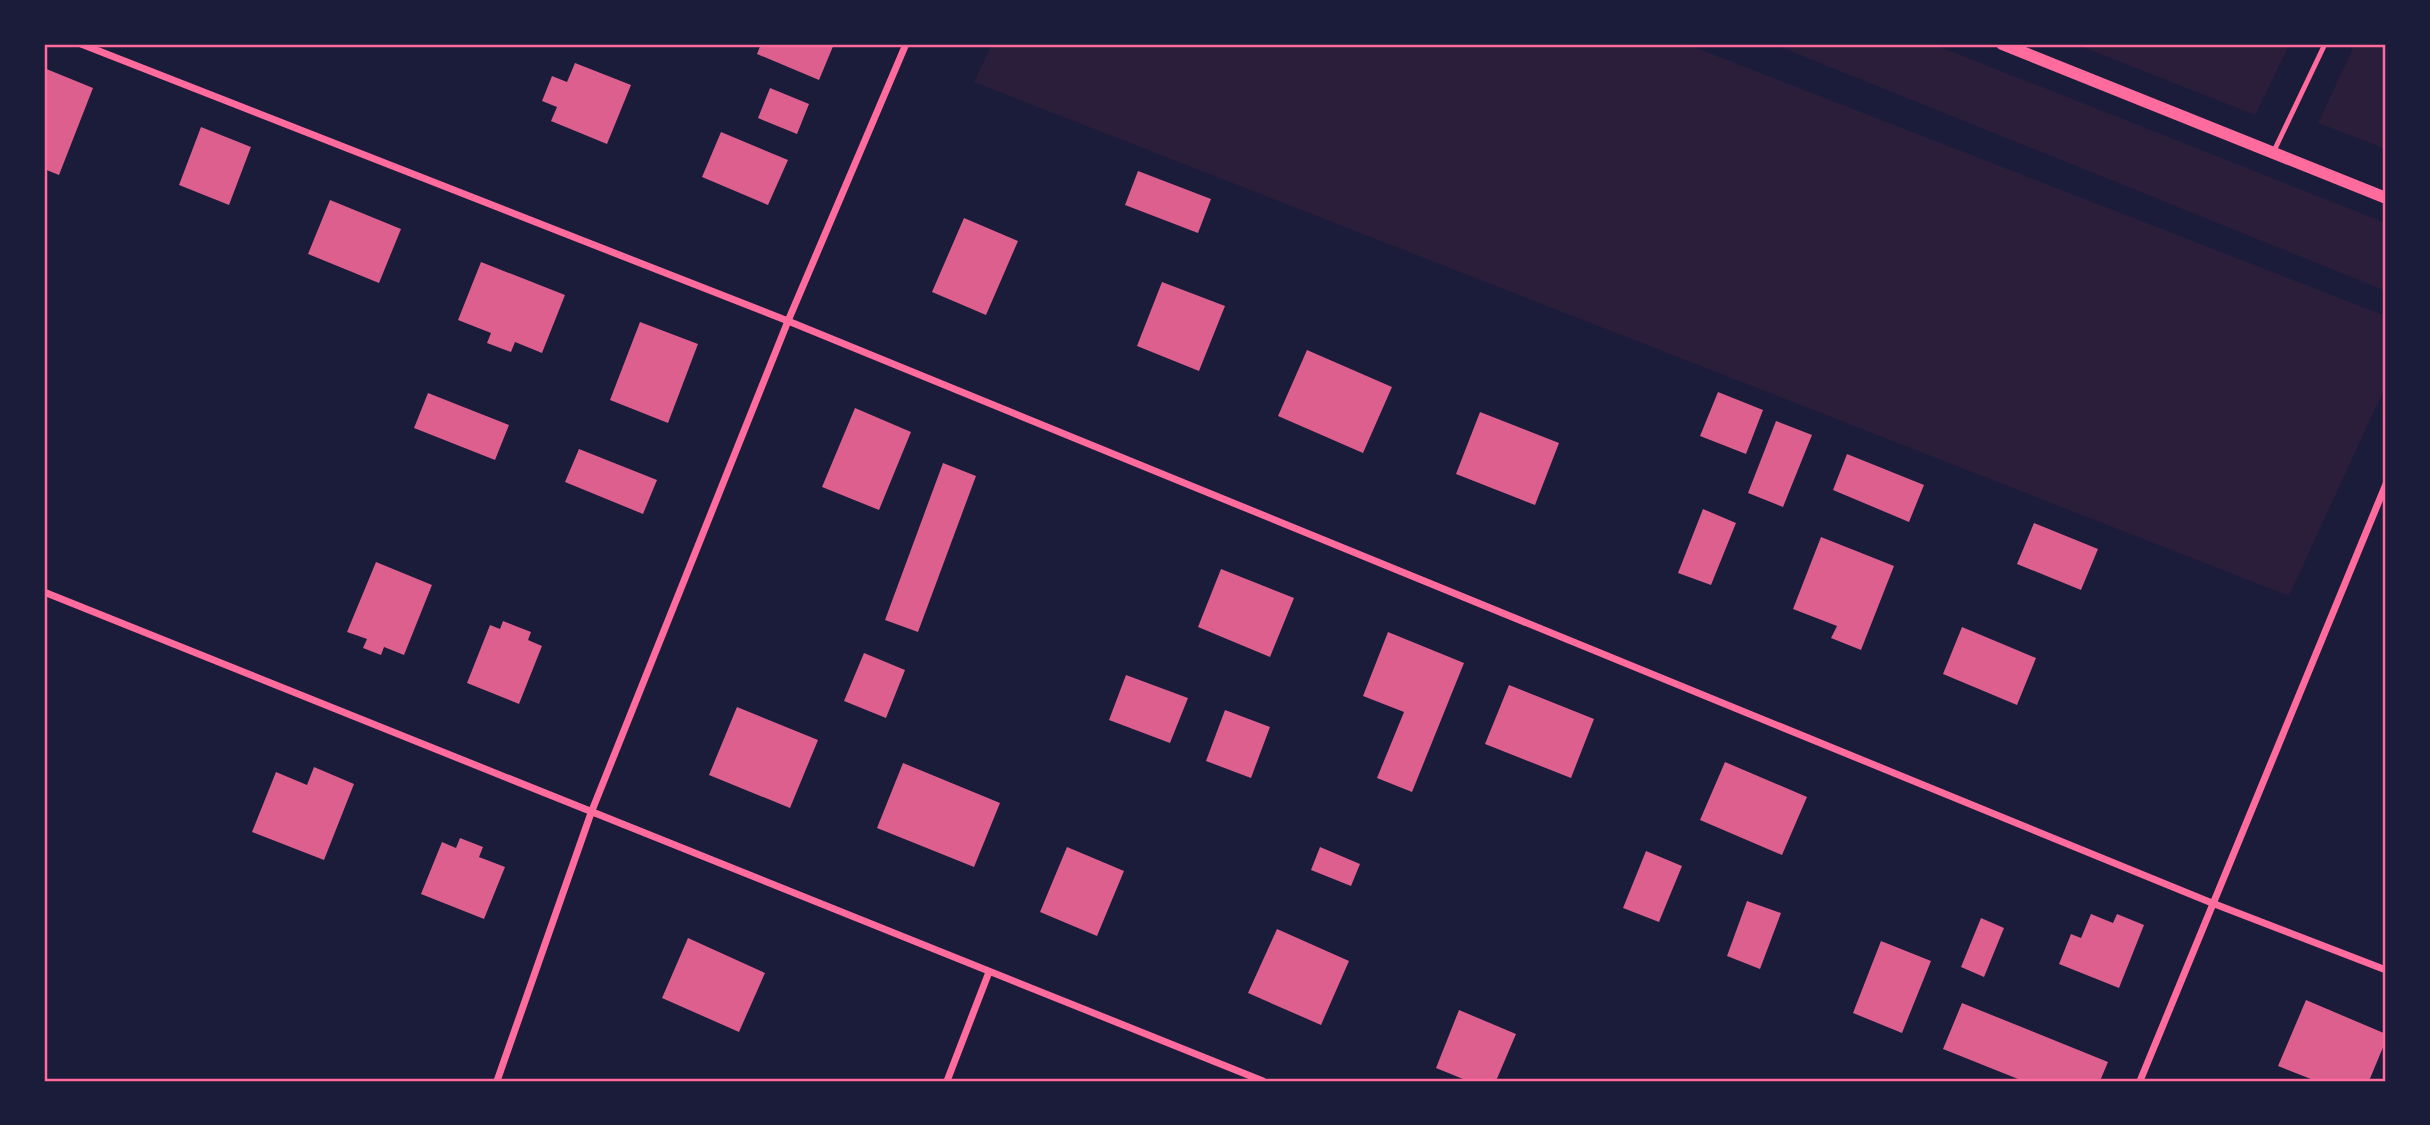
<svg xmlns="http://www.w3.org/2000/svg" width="2430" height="1125" viewBox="0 0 2430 1125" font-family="'DejaVu Sans',sans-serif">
  <rect width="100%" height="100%" fill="#1b1b3a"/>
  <!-- green -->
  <path fill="#2a1e3b" d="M992,44h694l700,272v69l-97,211 -1315,-514z
    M1773,44h160l453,179v68z
    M2075,44h215l-35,71z
    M2355,44h31v105l-68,-26z"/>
  <!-- building -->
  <path fill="#dd5f8e" d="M761,44h73l-15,36 -62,-26z
    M575,63l56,22 -24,59 -56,-23 6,-14 -15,-6 10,-25 15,6z
    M44,68l49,20 -34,87 -15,-6z
    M770,88l39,16 -12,30 -39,-16z
    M201,127l50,20 -22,58 -50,-20z
    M721,132l67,28 -20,45 -66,-28z
    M1138,171l73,28 -13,34 -73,-28z
    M330,200l71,29 -22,54 -71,-29z
    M964,218l54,23 -32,74 -54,-23z
    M481,262l84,33 -23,58 -27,-11 -4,10 -24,-9 4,-10 -33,-13z
    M1162,282l63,24 -26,65 -62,-25z
    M640,322l58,22 -30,79 -58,-23z
    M1307,350l85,37 -29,66 -85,-37z
    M1718,392l45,18 -17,44 -46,-18z
    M428,393l81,32 -14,35 -81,-32z
    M855,408l56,24 -32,78 -57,-23z
    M1480,412l79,31 -24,62 -79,-31z
    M1776,421l36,14 -29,72 -35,-14z
    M579,449l78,31 -14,34 -78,-32z
    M1847,454l77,31 -15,37 -76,-32z
    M943,463l33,13 -58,156 -33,-12z
    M1703,509l33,14 -25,62 -33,-12z
    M2034,523l64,26 -17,41 -64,-26z
    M1821,537l73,29 -33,84 -30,-12 6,-12 -44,-17z
    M376,562l56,23 -28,70 -20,-8 -3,8 -18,-7 4,-9 -20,-7z
    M1221,569l73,29 -24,59 -72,-30z
    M503,621l28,11 -3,8 14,6 -23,58 -52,-21 23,-58 10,4z
    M1962,627l74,31 -19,47 -74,-31z
    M1388,632l76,31 -52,129 -35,-14 27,-66 -41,-16z
    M864,653l41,17 -19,48 -42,-17z
    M1126,675l62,23 -18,45 -61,-23z
    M1509,685l85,34 -23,59 -86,-34z
    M737,707l81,33 -28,68 -81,-33z
    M1225,710l45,17 -19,51 -45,-17z
    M1725,762l82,35 -25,58 -82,-35z
    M903,763l97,40 -26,64 -97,-39z
    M314,767l40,17 -30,76 -72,-28 24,-60 31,13z
    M460,838l23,9 -4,10 26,10 -21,52 -63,-25 21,-52 14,6z
    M1067,847l57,24 -27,65 -57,-24z
    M1320,847l40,17 -9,22 -40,-16z
    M1646,851l36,15 -23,56 -36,-14z
    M1747,901l34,12 -21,56 -33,-13z
    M2091,914l22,9 4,-9 27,11 -25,63 -60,-24 12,-30 10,4z
    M1981,918l23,10 -20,49 -23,-10z
    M1277,929l72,32 -28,64 -73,-32z
    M688,938l77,35 -26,59 -77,-34z
    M1881,941l50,20 -29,72 -49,-20z
    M2306,1000l80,34v6l-17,41h-53l-38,-15z
    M1962,1003l146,59 -8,19h-77l-80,-32z
    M1459,1010l57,24 -20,47h-28l-32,-13z"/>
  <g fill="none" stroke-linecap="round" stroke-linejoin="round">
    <!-- service -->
    <path stroke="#ff6b9d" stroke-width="5" d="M2273,153l52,-109"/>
    <!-- minor -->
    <path stroke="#ff6b9d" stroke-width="7" d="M81,44l707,277 1424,582 174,67
      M44,592l1219,489
      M497,1081l94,-268 197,-492 118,-277
      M947,1081l42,-109
      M2140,1081l246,-597"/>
    <!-- tertiary -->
    <path stroke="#ff6b9d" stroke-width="12" d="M2002,44l384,154"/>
  </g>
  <!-- border -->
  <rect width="2430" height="1125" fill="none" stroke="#1b1b3a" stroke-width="91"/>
  <rect x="46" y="46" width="2338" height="1034" fill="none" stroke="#ff6b9d" stroke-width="2.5"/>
</svg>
